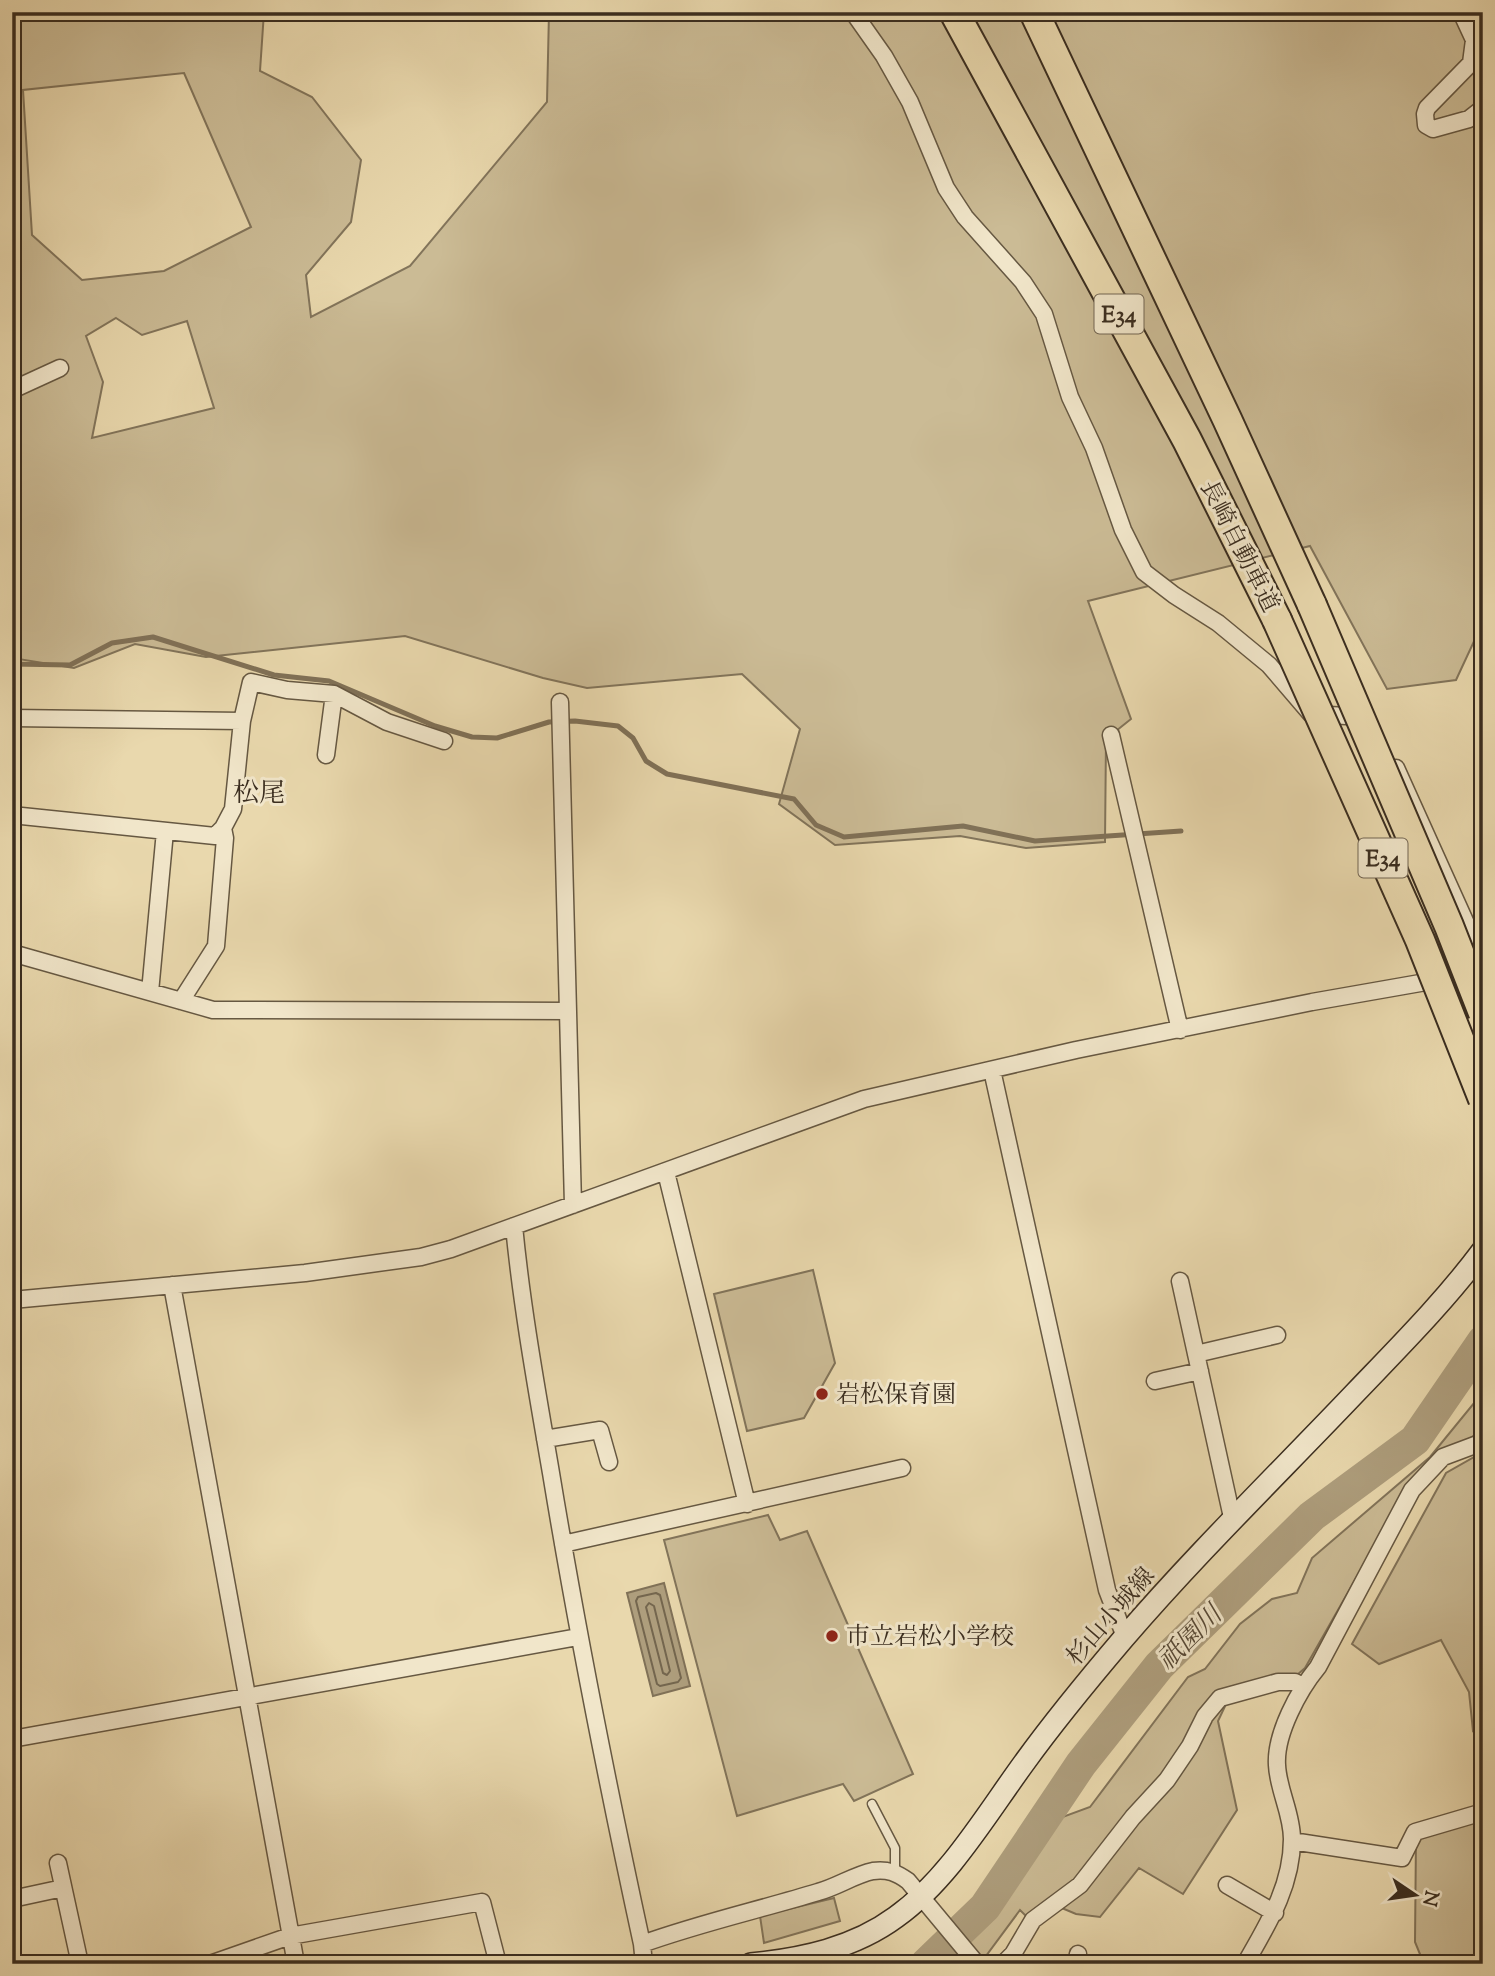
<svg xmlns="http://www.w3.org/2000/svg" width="1495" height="1976" viewBox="0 0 1495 1976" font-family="'Sorts Mill Goudy','Noto Serif JP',serif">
  <rect width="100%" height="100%" fill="#e9d8ad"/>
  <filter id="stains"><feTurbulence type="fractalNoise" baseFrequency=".00286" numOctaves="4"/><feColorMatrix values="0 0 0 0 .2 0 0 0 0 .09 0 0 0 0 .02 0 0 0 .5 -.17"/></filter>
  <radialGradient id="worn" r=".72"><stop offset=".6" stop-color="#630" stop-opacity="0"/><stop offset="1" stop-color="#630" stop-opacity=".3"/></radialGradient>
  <!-- green -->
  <path fill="#cbbb95" stroke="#82745a" stroke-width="2" fill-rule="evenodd" d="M12,12h252l-4,59 52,26 49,63 -10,62 -45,53 5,42 99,-51 137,-164 2,-90h934v610l-27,58 -69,9 -77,-143 -222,55 43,118 -25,20 -1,103 -79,6 -66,-12 -125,9 -56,-41 21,-75 -58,-55 -155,14 -44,-10 -138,-42 -199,21 -71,-13 -61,24 -62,-10zM184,73l67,154 -87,44 -82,9 -50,-45 -9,-145zM116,318l26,17 45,-14 27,87 -122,30 11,-56 -17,-46z
    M813,1270l22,93 -31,55 -57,13 -33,-137z
    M1483,1392v38l-27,17 -60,61 -91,160 -23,20 -55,14 -9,19 19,89 -54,84 -44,-26 -39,49 -24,-3 -19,-8 -22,19 -15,-15 -40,54h-37l37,-40 77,-105 33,-12 98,-130 17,-8 35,-45 32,-25 25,-6 15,-35 118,-101z
    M1483,1452v275l-10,4 -4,-39 -28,-52 -62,24 -27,-20 94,-171z
    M768,1515l12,25 27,-9 106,243 -59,27 -11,-17 -106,32 -73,-276z
    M1483,1817v147h-59l-9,-22 1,-105z
    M834,1898l6,23 -76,22 -4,-27z"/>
  <!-- water -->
  <path fill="#ae9e7d" stroke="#807157" stroke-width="2" d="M664,1583l26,103 -37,10 -26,-103z"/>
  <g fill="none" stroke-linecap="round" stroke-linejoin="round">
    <!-- shore -->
    <path stroke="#74664e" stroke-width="2" d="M656,1593l4,2 21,83 -3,4 -18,4 -3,-2 -21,-83 2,-4z
      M649,1603l5,3 16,65 -3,4 -4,-2 -17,-66z"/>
    <!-- stream -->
    <path stroke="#807157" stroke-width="5" d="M12,664l58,1 42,-22 41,-6 121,38 55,6 106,45 37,11 25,1 52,-16 26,-1 43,5 15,12 13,23 21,13 127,25 22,26 28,12 119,-11 72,15 146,-10"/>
    <!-- river -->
    <path stroke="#ae9e7d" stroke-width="32" d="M926,1964l59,-57 96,-143 78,-98 153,-150 103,-76 68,-99"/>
    <!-- service casing -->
    <g stroke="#665842" stroke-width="11">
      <path id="service" d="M872,1804l23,44v24"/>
    </g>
    <!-- minor casing -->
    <g stroke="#665842" stroke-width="19">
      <path id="minor" d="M853,12l31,44 26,46 36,86 19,29 58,65 21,32 26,83 24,51 29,82 21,42 30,23 44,28 51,42 42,49 53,3
        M1461,12l13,28 -3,23 -44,45 -2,6 1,11 7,4 36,-10 14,-11
        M12,390l48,-22
        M560,702l13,503
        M12,718l230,3 -9,88 -10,19 -8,8 -203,-21
        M242,721l9,-39 36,8 47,4 53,28 57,19
        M1111,735l69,295
        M326,755l8,-61
        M1396,768l87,193
        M12,953l201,57 355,1
        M150,992l15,-161
        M181,1001l35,-55 9,-108 -2,-10
        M992,1070l115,520 18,47
        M666,1172l81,332
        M514,1226c8,83 23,165 37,247 26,158 57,314 91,471l2,20
        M1180,1281l53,241
        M172,1285l124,679
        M12,1300l293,-27 116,-16 30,-8 413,-150 212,-49 236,-48 171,-30
        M1196,1354l81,-19
        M1155,1381l45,-10
        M545,1439l55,-9 9,32
        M563,1544l339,-76
        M12,1739l566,-102
        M1292,1841l110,17 13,-26 68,-20
        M58,1863l22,101
        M1227,1885l48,28
        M12,1899l51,-11
        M642,1944c58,-21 117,-34 176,-52 19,-5 36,-17 55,-21 15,-2 24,2 35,10l69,83
        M210,1964l80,-28 192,-34 16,62
        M1003,1964l10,-10 20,-34 47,-35 53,-68 34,-37 23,-34 15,-30 15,-18 58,-16h17l7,4
        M1076,1964l2,-10
        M1245,1964c23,-40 47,-78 47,-125 0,-26 -14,-49 -15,-74 -2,-31 22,-75 41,-98l94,-177 31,-33 40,-15"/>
    </g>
    <!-- secondary casing -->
    <g stroke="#3a2d1f" stroke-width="24">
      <path id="secondary" d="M751,1964c51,-5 103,-16 145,-47 52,-37 90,-102 128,-154 31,-43 65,-84 99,-124 74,-86 155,-165 233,-247 44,-46 89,-91 127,-142"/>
    </g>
    <!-- motorway casing -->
    <g stroke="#3a2d1f" stroke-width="32">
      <path id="motorway" d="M954,12l233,428 90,180
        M1034,12l193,407 85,186"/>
    </g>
    <!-- service -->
    <use href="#service" stroke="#f1e6ca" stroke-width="8"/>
    <!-- minor -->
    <use href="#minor" stroke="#f1e6ca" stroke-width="16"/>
    <!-- secondary -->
    <use href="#secondary" stroke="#f1e6ca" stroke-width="21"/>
    <!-- motorway -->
    <use href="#motorway" stroke="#e9d8ad" stroke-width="28"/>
    <!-- motorway-bridge casing -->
    <g stroke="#3a2d1f" stroke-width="32" stroke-linecap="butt">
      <path id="motorway-bridge" d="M1312,605l137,321 34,87
        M1277,620l143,320 63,159"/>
    </g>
    <!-- motorway-bridge -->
    <use href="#motorway-bridge" stroke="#e9d8ad" stroke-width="28"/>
  </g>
  <!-- markers -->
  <g fill="#8f2418" stroke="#f1e6ca" stroke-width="2.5">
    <circle cx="822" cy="1394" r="7"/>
    <circle cx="832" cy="1636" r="7"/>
  </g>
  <g text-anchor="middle" stroke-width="6" stroke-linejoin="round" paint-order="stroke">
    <!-- shield labels -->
    <g fill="#f1e6ca" stroke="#716452" stroke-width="2">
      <rect x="1094.5" y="294.5" width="49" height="39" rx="5"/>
      <rect x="1358.5" y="838.5" width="49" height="39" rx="5"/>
    </g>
    <g font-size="23" font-weight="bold" fill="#3a2d1f">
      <text x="1119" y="322">E34</text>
      <text x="1383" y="866">E34</text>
    </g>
    <!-- street labels -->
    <g font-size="24" fill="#3a2d1f" stroke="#f1e6ca">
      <text transform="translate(1240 546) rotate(63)" y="8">長崎自動車道</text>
      <text transform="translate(1110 1616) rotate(-49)" y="8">杉山小城線</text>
    </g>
    <!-- poi labels -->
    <g font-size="24" fill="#3a2d1f" stroke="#f1e6ca" text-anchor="start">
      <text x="836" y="1402">岩松保育園</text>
      <text x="846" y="1644">市立岩松小学校</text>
    </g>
    <!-- neighbourhood labels -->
    <g font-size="26" fill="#3a2d1f" stroke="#f1e6ca">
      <text x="259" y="801">松尾</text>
    </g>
    <!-- water labels -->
    <g font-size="26" font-style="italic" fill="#574936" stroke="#f1e6ca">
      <text transform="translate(1189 1637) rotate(-45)" y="9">祇園川</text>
    </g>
  </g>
  <!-- margin -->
  <rect width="1495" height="1976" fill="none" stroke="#e9d8ad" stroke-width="42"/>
  <rect x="14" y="14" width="1467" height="1948" fill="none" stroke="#3a2d1f" stroke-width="3.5"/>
  <rect x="21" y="21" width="1453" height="1934" fill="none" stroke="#3a2d1f" stroke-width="2"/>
  <!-- north arrow -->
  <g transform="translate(1415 1895) rotate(103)" stroke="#f1e6ca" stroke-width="5" paint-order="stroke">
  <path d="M0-5L12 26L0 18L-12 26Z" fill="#3a2d1f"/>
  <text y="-10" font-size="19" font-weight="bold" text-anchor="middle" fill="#3a2d1f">N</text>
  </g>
  <rect width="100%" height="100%" filter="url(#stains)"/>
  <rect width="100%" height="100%" fill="url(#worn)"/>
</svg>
